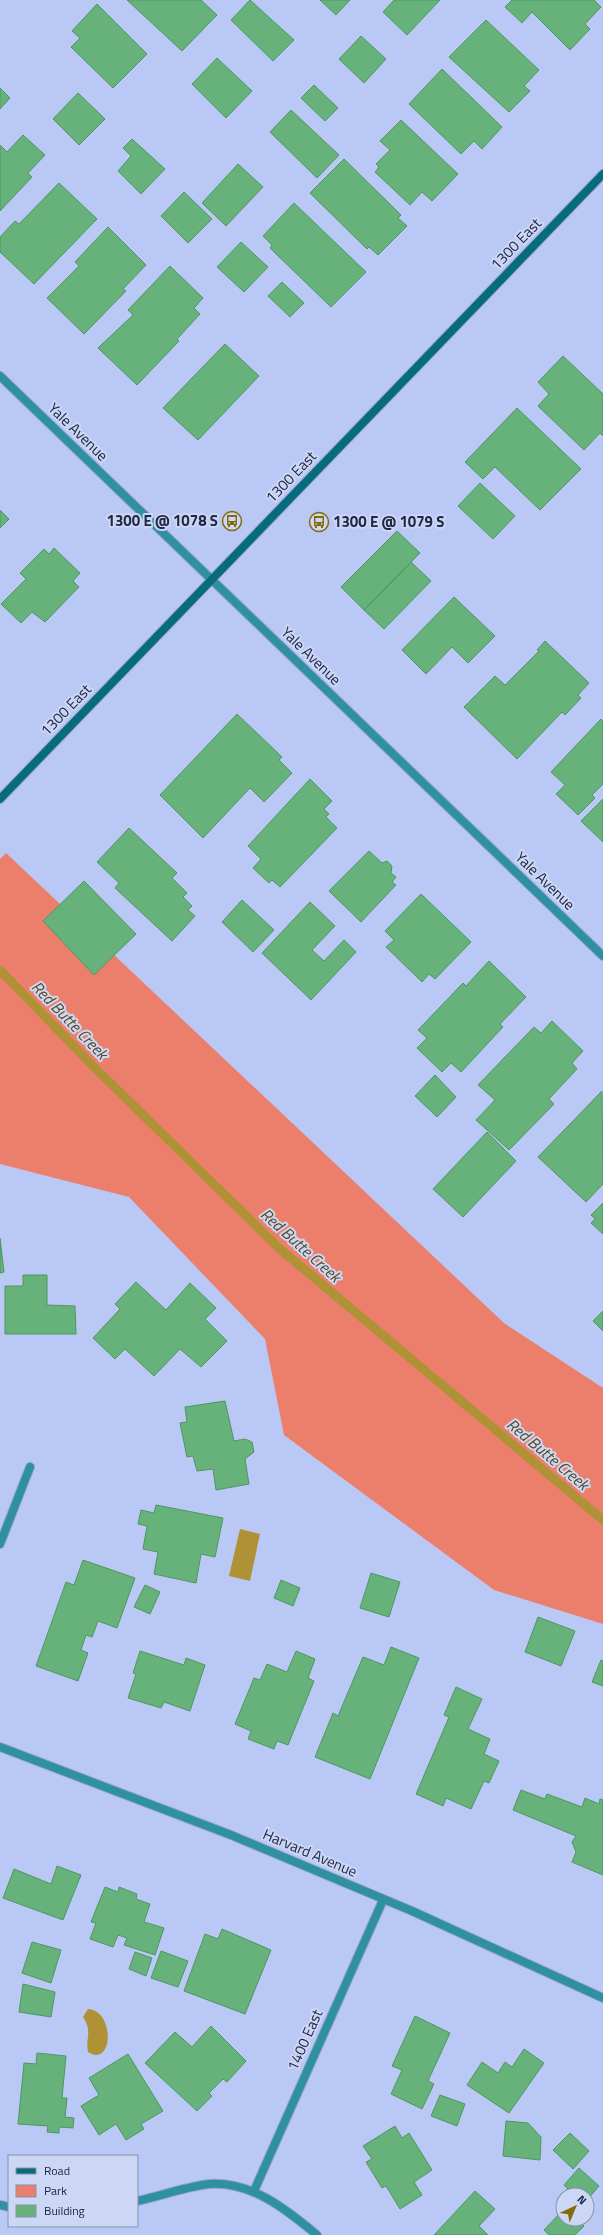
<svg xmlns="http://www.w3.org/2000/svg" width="603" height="2235" viewBox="0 0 603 2235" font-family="'Titillium Web',sans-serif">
  <rect width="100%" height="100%" fill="#bac8f6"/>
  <!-- green -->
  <path fill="#eb7f6c" d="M6,853l498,470 99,65v236l-109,-34 -210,-155 -19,-96 -136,-142 -129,-33v-305z"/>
  <!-- water -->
  <path fill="#af9236" d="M240,1529l20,5 -10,47 -21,-5z
    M88,2009c23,1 26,44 9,46 -3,0 -7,-2 -9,-3 -3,-14 5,-20 -5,-35z"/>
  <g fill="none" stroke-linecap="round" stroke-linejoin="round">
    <!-- stream -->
    <path stroke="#af9236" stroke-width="9" d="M0,970l93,96 187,183 323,271"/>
  </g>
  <!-- building -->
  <path fill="#67b27b" stroke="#4d9762" d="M127,0h74l16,15 -35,36z
    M250,0l44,40 -21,21 -42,-41z
    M320,0h30l-14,15z
    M394,0h46l-33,35 -24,-23z
    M512,0h82l7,7 -16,17 5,5 -20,21 -38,-38 -10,11 -17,-16z
    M97,4l50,50 -34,34 -42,-41 9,-9 -8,-7z
    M486,20l53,50 -15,16 6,5 -21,21 -60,-55z
    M361,36l25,23 -22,24 -25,-24z
    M217,58l35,33 -26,27 -34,-34z
    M442,69l60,58 -20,22 -8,-8 -13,13 -52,-50z
    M314,85l24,23 -13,13 -24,-23z
    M0,88l10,10 -10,11z
    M78,93l27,26 -26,26 -26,-26z
    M291,110l48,45 -22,23 -47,-46z
    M401,120l57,54 -26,27 -10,-9 -12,13 -35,-33 4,-5 -3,-3 14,-14 -10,-9z
    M23,135l22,20 -17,18 4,4 -32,34v-66l7,7z
    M132,139l33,30 -24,25 -23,-23 13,-15 -8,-8z
    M344,159l57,56 -3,3 9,8 -29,29 -9,-8 -2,2 -57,-56z
    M238,164l25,23 -37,39 -24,-23z
    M59,183l38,36 -63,65 -34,-32v-15l15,-16 4,3z
    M184,192l28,27 -24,24 -27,-27z
    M294,203l72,69 -35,35 -61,-59 2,-3 -9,-9z
    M108,227l38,38 -23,24 3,2 -42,43 -37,-36 32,-32 -4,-4z
    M241,242l27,25 -24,25 -27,-25z
    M170,266l33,32 -9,10 6,6 -23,25 2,2 -42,44 -39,-37 35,-33 -5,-5z
    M282,282l22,21 -14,14 -22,-21z
    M225,344l34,32 -61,64 -35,-32z
    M563,356l40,38v42l-3,-3 -16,17 -46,-44 11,-12 -11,-12z
    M517,408l64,61 -41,41 -45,-43 -12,12 -18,-17z
    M480,483l35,33 -22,23 -35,-33z
    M0,510l9,9 -9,9z
    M397,531l23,22 -56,57 -23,-23z
    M54,548l26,25 -7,8 6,6 -34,35 -13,-10 -11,11 -20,-19 25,-25 -6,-6 24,-24 5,5z
    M411,562l20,19 -47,48 -20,-19z
    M454,597l41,39 -27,27 -16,-16 -26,27 -24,-24z
    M545,641l44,42 -11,12 3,3 -16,17 -3,-3 -45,47 -53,-52 31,-31 10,9 34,-34 -2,-1z
    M237,714l45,43 -3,3 13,13 -28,29 -14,-14 -47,50 -43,-43z
    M601,719l2,3v62l-11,11 3,3 -17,17 -22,-21 9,-9 -14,-13z
    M310,779l22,22 -8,8 5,5 -3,3 11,11 -57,59 -8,-7 -3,3 -16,-15 8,-9 -13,-13z
    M603,799v43l-22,-21z
    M129,828l48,45 -5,5 15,15 -4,4 9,9 -4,4 7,6 -23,25 -57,-53 4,-5 -22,-21z
    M369,851l13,12 5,-2 5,5 -1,7 5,4 -4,5 4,3 -35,37 -32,-31z
    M84,881l52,53 -42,41 -51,-54z
    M421,894l50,48 -36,37 -6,-5 -7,8 -36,-35 8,-7 -9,-9z
    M242,900l32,30 -21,22 -31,-30z
    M310,902l25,24 -23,24 12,11 20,-21 12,12 -45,48 -49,-47z
    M489,961l37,36 -26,27 3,3 -42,45 -10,-9 -9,9 -25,-24 10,-10 -9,-8 45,-47 3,3z
    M552,1021l31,30 -11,12 5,6 -28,30 5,5 -45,46 -33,-30 19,-20 -17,-15 56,-58 7,6z
    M435,1075l21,22 -19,20 -22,-21z
    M602,1091l1,93 -17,18 -48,-45z
    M487,1132l29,29 -53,56 -30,-28z
    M603,1203v31l-12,-11 4,-4 -4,-4z
    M0,1238l4,34 -4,1z
    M23,1275h24v30l28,1 1,28h-71v-48h18z
    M136,1282l30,28 24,-27 26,25 -11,11 22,22 -26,26 -21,-18 -26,27 -29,-27 -10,10 -22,-21 27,-29 -5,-5z
    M603,1311v20l-10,-10z
    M225,1401l9,40 11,-2 7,3 2,10 -9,7 4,25 -33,6 -3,-21 -16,2 -4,-15 -6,1 -7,-34 7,-1 -2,-15z
    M156,1505l67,13 -8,39 -14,-3 -5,29 -42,-9 4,-22 -15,-3 4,-23 -9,-2 3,-14 13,3z
    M83,1560l52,18 -18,50 -19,-7 -6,16 -6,-2 -5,15 7,3 -10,28 -42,-15 30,-84 8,3z
    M371,1573l29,9 -11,35 -29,-9z
    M281,1580l19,8 -7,18 -19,-8z
    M145,1585l15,7 -10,22 -16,-7z
    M538,1617l37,14 -14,35 -36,-14z
    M391,1647l28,11 -49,121 -55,-22 18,-44 5,3 25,-59 21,8z
    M140,1651l44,14 2,-7 19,7 -15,46 -26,-9 -3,6 -33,-10 8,-24 -3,-1z
    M296,1651l19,8 -7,19 6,3 -26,64 -11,-4 -3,8 -26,-10 3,-8 -16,-7 19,-46 6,2 7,-16 20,8z
    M601,1660l2,1v25l-11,-4z
    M456,1687l26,12 -14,30 22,10 -6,15 15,7 -10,22 -5,-2 -13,28 -25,-11 -3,8 -27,-12 33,-77 -5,-2z
    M521,1790l24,9 2,-5 35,13 3,-9 14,6 1,-5 3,1v75l-31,-13 4,-10 -4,-10 4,-6 -63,-26z
    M57,1866l24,9 -18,45 -60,-22 11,-29 37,15z
    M105,1887l13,5 1,-5 18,7 -1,5 14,5 -6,18 20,6 -9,27 -31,-10 3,-7 -9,-3 -5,12 -23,-8 6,-16 -5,-1z
    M222,1929l49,21 -26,64 -61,-23 21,-57 13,5z
    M32,1942l29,8 -10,33 -29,-10z
    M161,1951l27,10 -10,26 -27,-9z
    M135,1952l17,6 -6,18 -17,-7z
    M23,1984l32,8 -4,25 -32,-5z
    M415,2016l35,17 -22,48 6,3 -12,25 -31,-15 11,-24 -10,-4z
    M211,2026l35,35 -19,21 -4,-3 -14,14 3,3 -15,15 -52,-48 30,-31 17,15z
    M524,2049l20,14 -35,50 -42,-28 15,-23 16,11 7,-11 7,5z
    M37,2053l29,3 -4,42h5l-2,19 9,1 -1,10 -14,-1v6l-12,-1 1,-6 -30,-2 6,-61 12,1z
    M128,2054l35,57 -22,13 3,5 -18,11 -10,-16 -17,11 -18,-29 18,-11 -10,-17z
    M440,2095l25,9 -8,22 -26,-10z
    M506,2121l22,2 13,14 -1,23 -37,-4z
    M395,2126l7,12 7,-5 23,37 -18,12 8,13 -22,14 -14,-23 -4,2 -16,-26 6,-3 -9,-13z
    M570,2133l19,18 -16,18 -20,-19z
    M579,2168l20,18 -12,14v-5h-13l-10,-10z
    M475,2191l20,18 -16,17 9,9h-54z
    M563,2210v9h14l7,7 -9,9h-26l-5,-5z"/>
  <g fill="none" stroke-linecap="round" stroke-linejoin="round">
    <!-- minor casing -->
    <g stroke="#98a5cf" stroke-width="10">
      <path id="minor" d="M0,376l603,580
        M0,1544l30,-77
        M0,1747l231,88 181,76 191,87
        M254,2191l129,-291
        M137,2201c24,-5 47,-14 72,-17 42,-3 77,25 108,51
        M0,2205l9,2"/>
    </g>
    <!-- secondary casing -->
    <g stroke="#98a5cf" stroke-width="10">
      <path id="secondary" d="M0,799l603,-625"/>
    </g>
    <!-- minor -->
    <use href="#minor" stroke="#2e90a1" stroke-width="8"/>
    <!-- secondary -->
    <use href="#secondary" stroke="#066b7a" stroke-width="8"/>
  </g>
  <!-- icons -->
  <defs>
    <g id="bus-ring" transform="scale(1)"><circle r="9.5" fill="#ccd6f5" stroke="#856b07" stroke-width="1.5"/><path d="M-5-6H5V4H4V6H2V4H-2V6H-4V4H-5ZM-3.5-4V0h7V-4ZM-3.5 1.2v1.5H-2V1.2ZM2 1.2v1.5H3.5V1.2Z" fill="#856b07"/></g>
  </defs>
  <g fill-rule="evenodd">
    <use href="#bus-ring" x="232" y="521"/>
    <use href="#bus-ring" x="319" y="522"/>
  </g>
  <g text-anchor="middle" stroke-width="4" stroke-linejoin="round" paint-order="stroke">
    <!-- street labels -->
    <g font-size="15" fill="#212946" stroke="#ccd6f5">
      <text transform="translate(516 244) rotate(-46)" y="5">1300 East</text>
      <text transform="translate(78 432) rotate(44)" y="5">Yale Avenue</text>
      <text transform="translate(291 477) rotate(-46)" y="5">1300 East</text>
      <text transform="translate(311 656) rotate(44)" y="5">Yale Avenue</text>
      <text transform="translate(66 710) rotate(-46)" y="5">1300 East</text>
      <text transform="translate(545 881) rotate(44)" y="5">Yale Avenue</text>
      <text transform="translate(310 1853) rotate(23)" y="5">Harvard Avenue</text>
      <text transform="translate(305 2040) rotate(-66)" y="5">1400 East</text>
    </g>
    <!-- poi labels -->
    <g font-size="15" font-weight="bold" fill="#212946" stroke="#ccd6f5" text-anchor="end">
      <text x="218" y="526">1300 E @ 1078 S</text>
      <text x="333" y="527" text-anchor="start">1300 E @ 1079 S</text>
    </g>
    <!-- water labels -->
    <g font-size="16" font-style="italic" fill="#574817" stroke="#ccd6f5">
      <text transform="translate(70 1020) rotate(46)" y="6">Red Butte Creek</text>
      <text transform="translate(301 1245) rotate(42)" y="6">Red Butte Creek</text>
      <text transform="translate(548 1454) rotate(40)" y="6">Red Butte Creek</text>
    </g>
  </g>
  <!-- legend -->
  <rect x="8" y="2155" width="130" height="72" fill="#ccd6f5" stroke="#8891af"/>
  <rect x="16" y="2168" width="20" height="6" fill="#066b7a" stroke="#8891af"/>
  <text x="44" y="2175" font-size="12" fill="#212946">Road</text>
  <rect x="16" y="2185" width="20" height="12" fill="#eb7f6c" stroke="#8891af"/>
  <text x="44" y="2195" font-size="12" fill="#212946">Park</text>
  <rect x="16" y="2205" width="20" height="12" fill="#67b27b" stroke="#8891af"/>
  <text x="44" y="2215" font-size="12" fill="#212946">Building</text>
  <!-- north arrow -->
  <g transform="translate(575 2207) rotate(44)"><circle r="19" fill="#ccd6f5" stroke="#8891af"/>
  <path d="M0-3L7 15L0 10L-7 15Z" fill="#856b07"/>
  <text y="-6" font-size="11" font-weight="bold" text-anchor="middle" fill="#212946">N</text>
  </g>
</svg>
